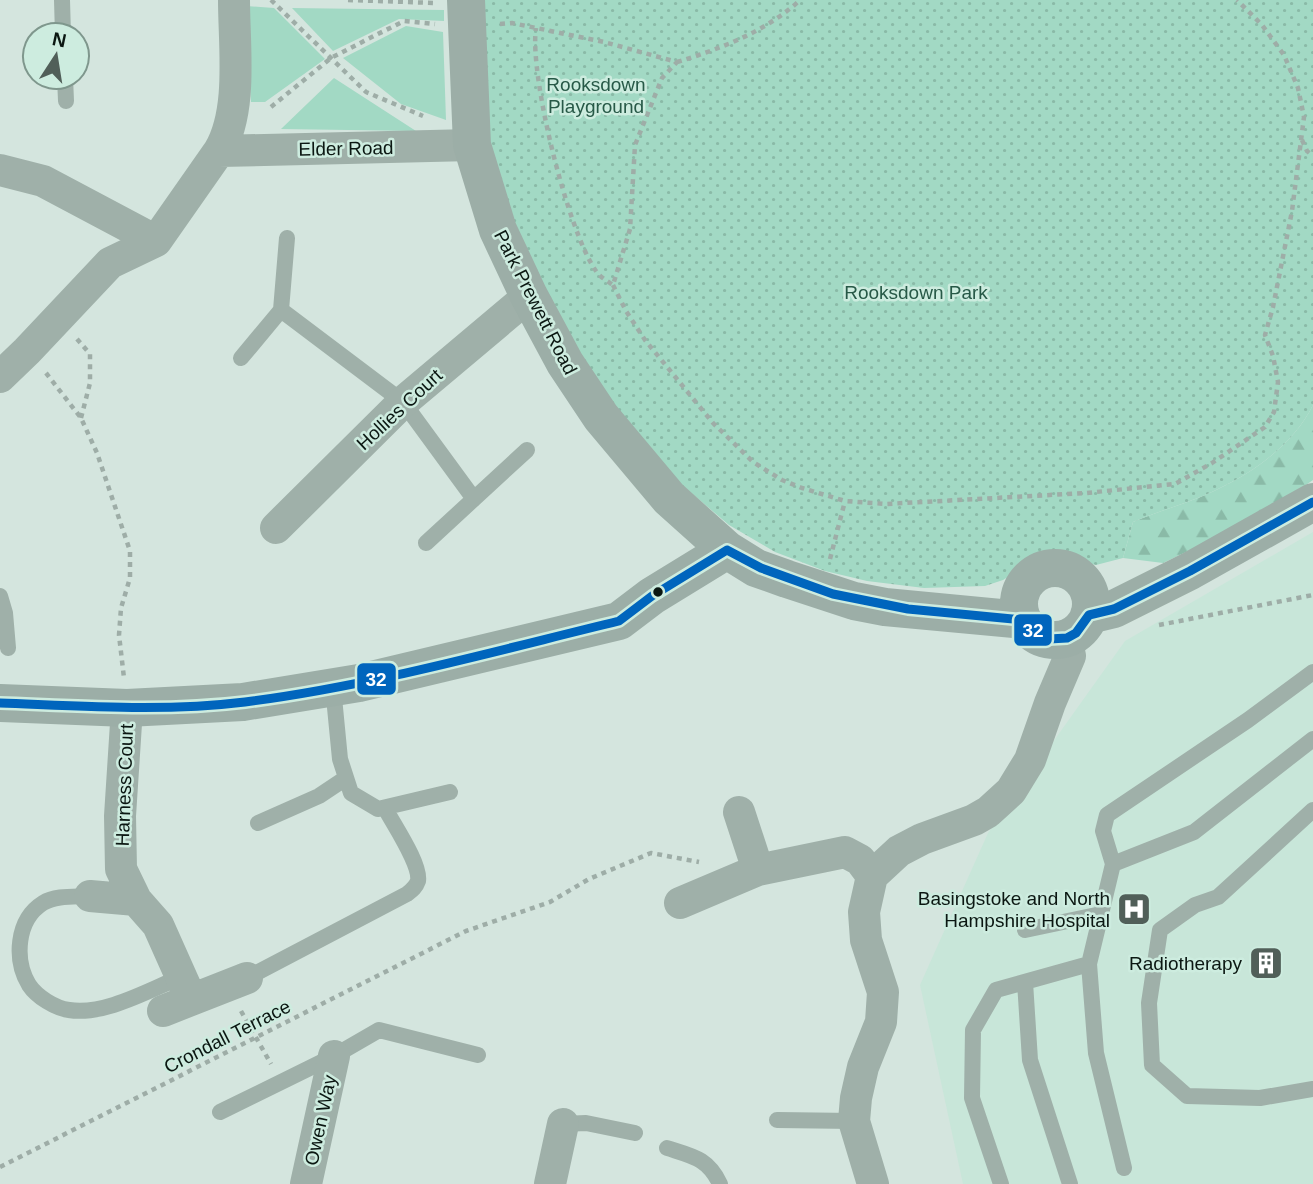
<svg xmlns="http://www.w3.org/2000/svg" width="1313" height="1184" viewBox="0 0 1313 1184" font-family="Helvetica,sans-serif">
  <defs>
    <pattern id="forest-firs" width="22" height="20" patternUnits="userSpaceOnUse" patternTransform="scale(1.75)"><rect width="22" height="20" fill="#a2d9c4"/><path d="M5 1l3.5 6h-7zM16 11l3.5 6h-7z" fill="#8abaa7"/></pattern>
    <pattern id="park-dots" width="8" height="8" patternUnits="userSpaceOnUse" patternTransform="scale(1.75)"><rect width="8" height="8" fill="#a2d9c4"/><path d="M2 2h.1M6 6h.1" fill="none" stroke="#8abaa7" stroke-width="1.8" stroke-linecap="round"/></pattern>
  </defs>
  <rect width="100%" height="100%" fill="#d4e5de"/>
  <!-- built -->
  <path fill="#c8e6d9" d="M1313,532v652h-350l-43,-199 68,-152 137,-192z"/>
  <!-- grass -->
  <path fill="#a2d9c4" d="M246,6l28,2 51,51 -60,43h-14z
    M292,8l152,2v11l-45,-2 -66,32z
    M406,26l37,6 3,88 -45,-16 -58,-46z
    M334,78l82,53 -135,-2z"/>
  <!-- forest -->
  <path fill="url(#forest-firs)" d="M1313,405v75l-53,37 -97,46 -40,-5 10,-36c28,-12 60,-20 87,-34 36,-17 75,-46 93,-83z"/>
  <!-- park -->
  <path fill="url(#park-dots)" d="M469,0h844v405c-18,37 -57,66 -93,83 -27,14 -59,22 -87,34l-10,36 -27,7 -44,-10 -18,6 -31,19 -18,6 -61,2 -57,-7 -42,-10 -50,-19 -46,-27 -53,-45 -87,-95 -111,-242z"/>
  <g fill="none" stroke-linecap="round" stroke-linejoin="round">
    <!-- path -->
    <path stroke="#9eada7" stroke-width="4.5" stroke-dasharray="5 5" stroke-linecap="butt" d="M271,0l95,92 57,24
      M348,0l88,3
      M500,24l12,-1 92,19 73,20 -15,16 -27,67 -5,84 -17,56c-6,-4 -13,-8 -17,-14 -28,-39 -67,-196 -60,-243
      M677,62c43,-13 90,-31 123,-62
      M271,107l60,-49 37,-19 36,-18 31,3
      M1302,140l5,11 6,5
      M613,285l13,26 19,29 68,83 40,39 29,18 20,8 43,13 41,3 200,-11 89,-9 37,-21 53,-36 9,-15 4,-30 -5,-26 -8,-21 8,-28 19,-96 12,-94 -6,-29 -14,-33 -22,-30 -25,-25
      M77,339l13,15v29l-9,35
      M46,373l35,45 16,35 33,98v27l-9,30 -2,27 5,43
      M830,559l15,-58
      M1159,625l154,-30
      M241,1011l30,53
      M0,1167l466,-236 84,-29 39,-23 62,-26 48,9"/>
    <!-- lane -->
    <path stroke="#9fb0a9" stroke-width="16" d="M62,0l1,35
      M65,77l1,24
      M281,310l122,92 71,97
      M241,358l40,-48 6,-72
      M426,543l101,-93
      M0,596l5,17 3,35
      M333,687l7,72 11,34 27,16 72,-17
      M1313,810l-95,87 -23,8 -35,25 -11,73 3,62 35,31 73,2 53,-9
      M258,823l61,-27 27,-18
      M1113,864l-10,-33 4,-16 141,-95 65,-48
      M90,896c-15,1 -34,-1 -47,7 -27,17 -29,57 -14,82 8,12 26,23 40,25 35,6 80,-20 112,-33
      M1025,930l76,-16
      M247,978l160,-84c5,-4 9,-7 11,-13 3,-17 -25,-57 -33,-73
      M1025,982l5,78 40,124
      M220,1112l114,-56 45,-26 99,25
      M777,1120l77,1
      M563,1124l23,-1 49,10
      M667,1148c25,8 41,10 53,36
      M1124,1168l-28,-115 -7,-89 24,-100 81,-32 119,-93
      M1001,1184l-29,-86 1,-68 23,-40 93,-26"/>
    <!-- street -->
    <path stroke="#9fb0a9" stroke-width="32" d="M219,151l253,-6
      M0,170l43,11 113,60
      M0,377l27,-26 83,-88 46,-22 63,-90c24,-40 15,-105 15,-151
      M276,528l127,-126 126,-106
      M127,708l-7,108 1,53 15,31 22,25 33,74
      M739,812l19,58
      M90,896l46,4
      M680,903l78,-33 87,-18 15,8 12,16
      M163,1011l84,-33
      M306,1184l28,-128
      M550,1184l13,-60
      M873,1184l-19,-63 2,-23 7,-31 18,-45 2,-30 -17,-52 -2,-28 8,-36 27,-25 23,-12 52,-19 14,-8 23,-21 19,-31 20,-57 20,-47 -4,-18"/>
    <!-- secondary -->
    <path stroke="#9caea7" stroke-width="38" d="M466,0l6,145 26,85 31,66 36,67 36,54 68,81 58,52 29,18 31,11 67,22 31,6 138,13
      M1019 604a36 36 0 1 1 72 0a36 36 0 1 1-72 0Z
      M1089,615l25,-6 76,-38 123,-69
      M0,703l127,5 116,-6 116,-19 260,-62 33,-25 75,-46"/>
    <!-- bus-1 casing -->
    <g stroke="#cdecdf" stroke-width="14">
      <path id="bus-1" d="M727,550l34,18 72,26 75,15 115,11 8,9 18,10 18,-1 9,-5 13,-18 25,-6 76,-38 123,-69
        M0,703c81,3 164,9 245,-1 126,-16 250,-51 374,-81l33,-25 75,-46"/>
    </g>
    <!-- bus-1 -->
    <use href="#bus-1" stroke="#0065bd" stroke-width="9"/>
  </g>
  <!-- icons -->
  <defs>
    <g id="hospital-square" transform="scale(1.75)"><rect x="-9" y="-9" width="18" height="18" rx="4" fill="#515f59" stroke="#cdecdf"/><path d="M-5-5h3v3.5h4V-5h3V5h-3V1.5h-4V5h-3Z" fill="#fff"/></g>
    <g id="building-square" transform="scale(1.75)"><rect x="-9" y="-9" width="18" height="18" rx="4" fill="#515f59" stroke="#cdecdf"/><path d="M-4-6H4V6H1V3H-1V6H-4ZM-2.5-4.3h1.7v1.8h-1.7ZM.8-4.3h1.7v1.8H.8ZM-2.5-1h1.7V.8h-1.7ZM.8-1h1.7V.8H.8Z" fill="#fff"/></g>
  </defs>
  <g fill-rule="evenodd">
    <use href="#hospital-square" x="1134" y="909"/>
    <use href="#building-square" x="1266" y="963"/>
  </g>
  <!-- markers -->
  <circle fill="#0b1712" stroke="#cdecdf" stroke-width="2.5" cx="658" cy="592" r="6"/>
  <g text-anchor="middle" stroke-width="5" stroke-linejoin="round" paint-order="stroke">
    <!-- park labels -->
    <g font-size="19" fill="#275947" stroke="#cdecdf">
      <text x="596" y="91">Rooksdown<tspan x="596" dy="22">Playground</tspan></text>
      <text x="916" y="299">Rooksdown Park</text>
    </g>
    <!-- street labels -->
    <g font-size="19" fill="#0b1712" stroke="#cdecdf">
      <text transform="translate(346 148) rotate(-1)" y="7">Elder Road</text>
      <text transform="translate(536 302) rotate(63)" y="7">Park Prewett Road</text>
      <text transform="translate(399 409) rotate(-43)" y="7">Hollies Court</text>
      <text transform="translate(124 785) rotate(-88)" y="7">Harness Court</text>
      <text transform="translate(227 1036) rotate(-27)" y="7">Crondall Terrace</text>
      <text transform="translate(320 1120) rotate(-78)" y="7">Owen Way</text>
    </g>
    <!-- poi labels -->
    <g font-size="19" fill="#0b1712" stroke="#cdecdf" text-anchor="end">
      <text x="1110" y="905">Basingstoke and North<tspan x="1110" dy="22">Hampshire Hospital</tspan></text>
      <text x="1242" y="970">Radiotherapy</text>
    </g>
  </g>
  <g stroke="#cdecdf" stroke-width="2.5">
    <rect x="1013" y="613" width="40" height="34" rx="7" fill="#0065bd"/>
    <rect x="356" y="662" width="41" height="34" rx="7" fill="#0065bd"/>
  </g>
  <g font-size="19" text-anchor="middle" font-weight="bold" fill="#fff">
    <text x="1033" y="637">32</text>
    <text x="376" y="686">32</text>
  </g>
  <!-- north arrow -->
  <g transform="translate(56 56) rotate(12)"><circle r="33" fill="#cdecdf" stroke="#7f978d" stroke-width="2"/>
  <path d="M0-5L12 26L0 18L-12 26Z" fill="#515f59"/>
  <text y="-10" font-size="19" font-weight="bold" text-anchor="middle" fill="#0b1712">N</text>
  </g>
</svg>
